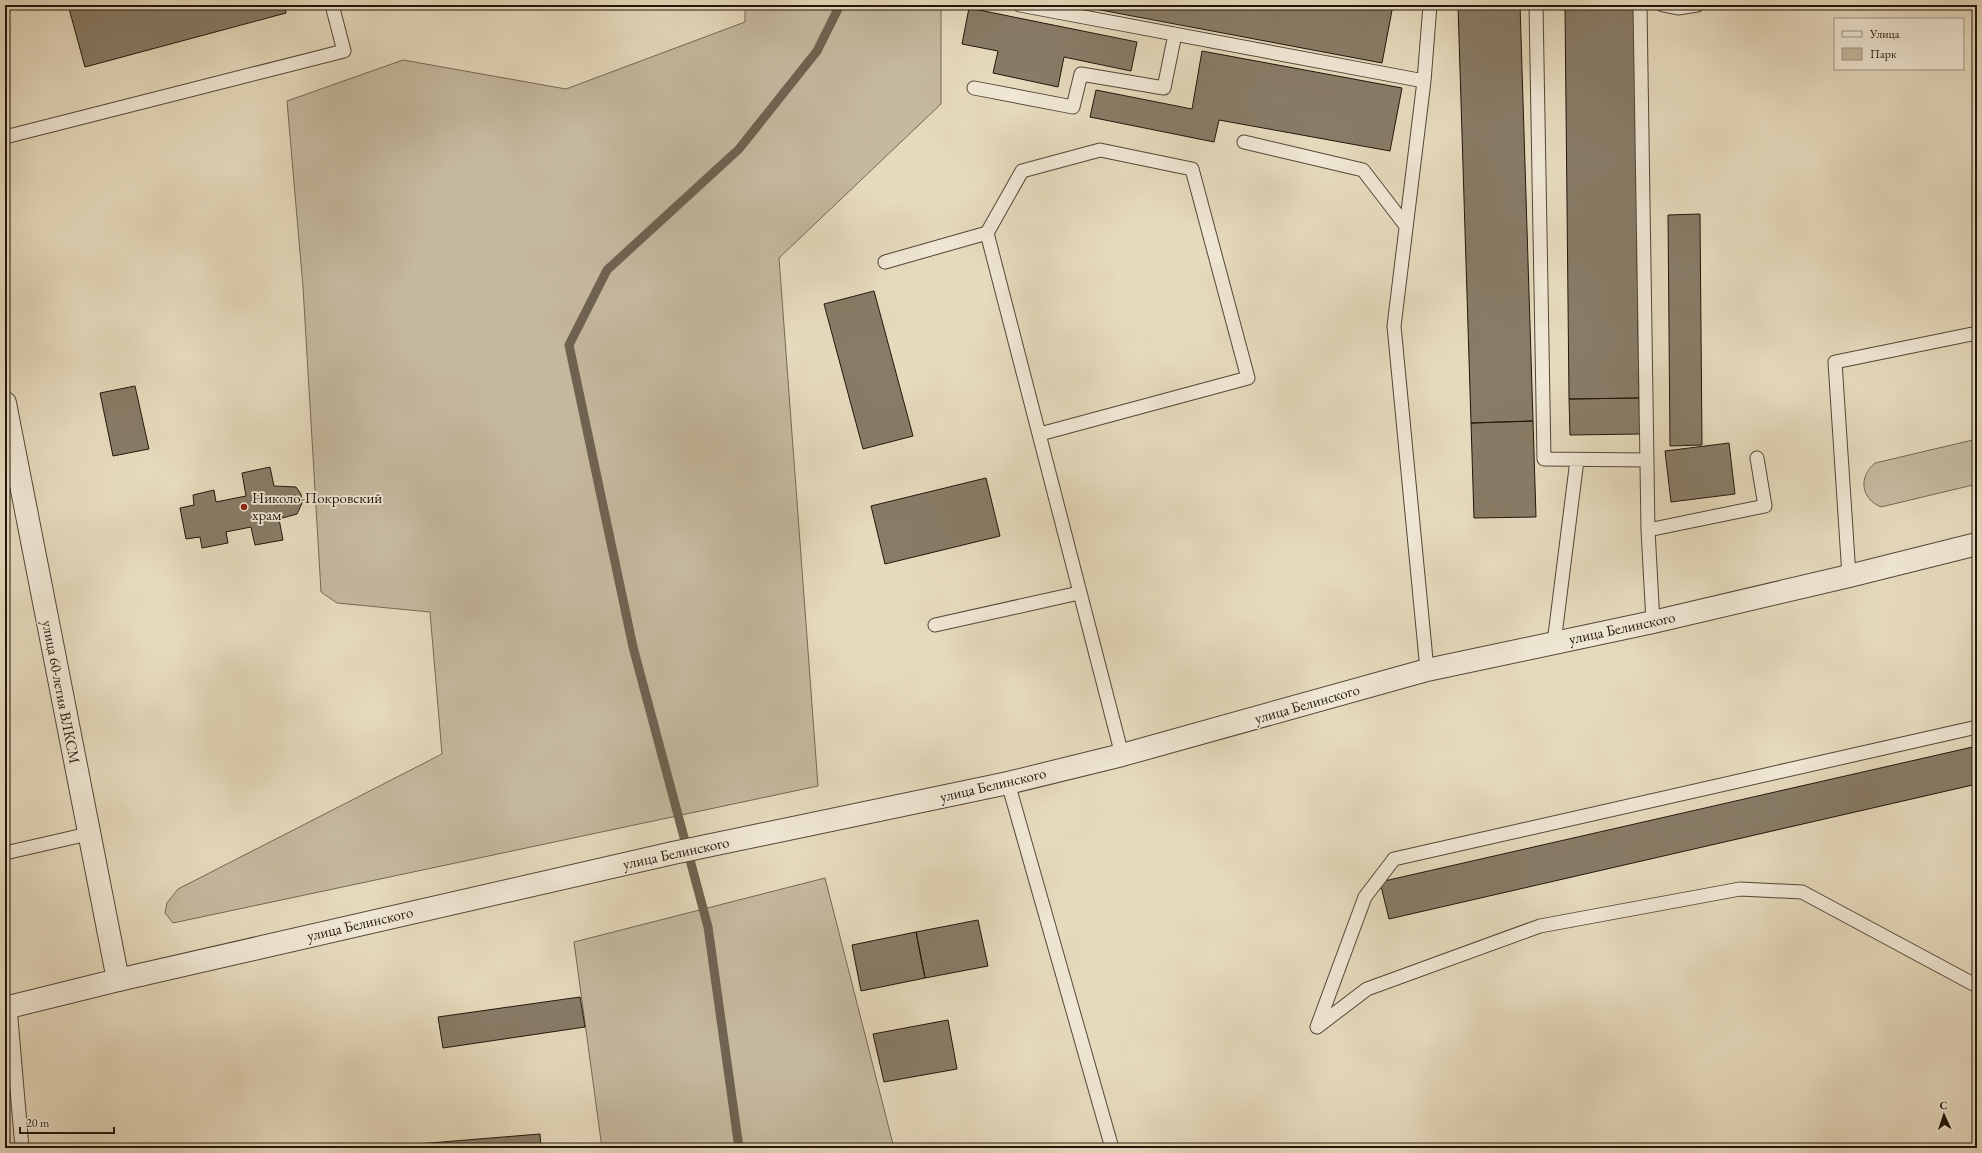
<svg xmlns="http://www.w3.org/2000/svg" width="1982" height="1153" viewBox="0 0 1982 1153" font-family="'EB Garamond',serif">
  <rect width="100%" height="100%" fill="#e6dabd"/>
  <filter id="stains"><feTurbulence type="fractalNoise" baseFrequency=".005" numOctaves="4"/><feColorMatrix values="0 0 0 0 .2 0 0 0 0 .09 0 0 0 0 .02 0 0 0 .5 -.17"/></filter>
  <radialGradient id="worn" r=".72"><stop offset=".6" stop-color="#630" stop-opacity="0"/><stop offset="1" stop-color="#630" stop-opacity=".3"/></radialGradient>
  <!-- green -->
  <path fill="#c5b99f" stroke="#746854" d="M745,5h196v99l-162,154 39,528 -645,137 -8,-10 2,-10 11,-14 264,-135 -12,-142 -93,-9 -16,-11 -18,-305 -16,-186 116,-41 163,29 179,-67z
    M1977,439v45l-96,23c-20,-8 -23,-30 -6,-44z
    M825,878l69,270h-292l-28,-206z"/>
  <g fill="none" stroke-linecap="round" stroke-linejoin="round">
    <!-- stream -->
    <path stroke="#6f6351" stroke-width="9" d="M739,1148l-31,-221 -75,-280 -64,-302 38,-75 132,-121 78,-98 23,-46"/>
  </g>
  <!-- building -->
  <path fill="#887c67" stroke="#22160a" d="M68,5h216l2,8 -201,54z
    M1074,5h319l-11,58z
    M1458,5h62l13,416 -62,2z
    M1565,7h69l5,391 -70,1z
    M969,8l168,34 -6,29 -67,-14 -6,30 -65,-14 5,-22 -36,-7z
    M1202,51l200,37 -12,63 -171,-31 -5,22 -124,-25 6,-27 96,19z
    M1700,214l2,231 -32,1 -2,-231z
    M874,291l39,145 -50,13 -39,-145z
    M135,386l14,63 -36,7 -13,-63z
    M1639,398l1,36 -70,1 -1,-36z
    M1533,421l3,96 -62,1 -3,-95z
    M1729,443l6,51 -64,8 -6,-51z
    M270,467l4,19 22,1 5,7 1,9 -5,11 -18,5 4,21 -28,5 -4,-18 -25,5 2,11 -26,5 -2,-11 -14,2 -6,-31 14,-3 -1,-10 21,-5 2,12 30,-6 -4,-23z
    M986,478l14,58 -115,28 -14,-58z
    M1977,746v38l-588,135 -9,-37z
    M978,920l10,46 -63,12 -9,-46z
    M916,932l9,46 -64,13 -9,-46z
    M580,997l5,30 -142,21 -5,-31z
    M948,1020l9,49 -73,13 -11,-48z
    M540,1134l1,14h-173z"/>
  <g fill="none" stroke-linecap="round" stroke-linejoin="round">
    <!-- service casing -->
    <g stroke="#534737" stroke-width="15">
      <path id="service" d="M1020,5l404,76
        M1536,5l8,454 103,1
        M1640,5l8,525 5,92
        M1663,5l15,3 19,-3
        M974,88l99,19 8,-33 83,14 11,-54
        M5,137l339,-86 -12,-46
        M1244,142l119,28 43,56
        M987,233l135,522
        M885,262l102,-29 35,-62 78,-21 92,19 56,209 -208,56
        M1648,530l117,-24 -8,-48
        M1849,576l-14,-214 142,-29
        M935,625l144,-32
        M1554,643l23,-183
        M1427,670l-33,-344 30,-245 6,-76
        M1977,727l-583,132 -29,38 -48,130 50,-38 173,-63 200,-37 62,3 175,94
        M1008,783l104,365
        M5,853l83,-19
        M10,1007l12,141"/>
    </g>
    <!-- minor casing -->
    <g stroke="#534737" stroke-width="24">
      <path id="minor" d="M5,403l113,577"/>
    </g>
    <!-- tertiary casing -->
    <g stroke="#534737" stroke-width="24">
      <path id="tertiary" d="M5,1008l113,-28 555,-127 335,-70 114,-28 305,-85 226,-48 196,-46 128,-32"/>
    </g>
    <!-- service -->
    <use href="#service" stroke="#efe7d4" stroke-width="13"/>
    <!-- minor -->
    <use href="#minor" stroke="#efe7d4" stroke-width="22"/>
    <!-- tertiary -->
    <use href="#tertiary" stroke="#efe7d4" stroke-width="22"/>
  </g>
  <!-- markers -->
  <circle fill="#8f2418" stroke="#efe7d4" stroke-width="1.5" cx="244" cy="507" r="4"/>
  <g text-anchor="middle" stroke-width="3.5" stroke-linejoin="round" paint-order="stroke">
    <!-- poi labels -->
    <g font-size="15" fill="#22160a" stroke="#efe7d4" text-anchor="start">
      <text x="252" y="503">Николо-Покровский<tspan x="252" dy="17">храм</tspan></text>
    </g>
    <!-- street labels -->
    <g font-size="15" fill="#22160a" stroke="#efe7d4">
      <text transform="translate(1622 628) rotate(-12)" y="5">улица Белинского</text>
      <text transform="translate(61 692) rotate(79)" y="5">улица 60-летия ВЛКСМ</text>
      <text transform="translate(1307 704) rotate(-16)" y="5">улица Белинского</text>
      <text transform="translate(993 785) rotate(-13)" y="5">улица Белинского</text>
      <text transform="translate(676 853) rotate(-12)" y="5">улица Белинского</text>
      <text transform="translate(360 924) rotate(-13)" y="5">улица Белинского</text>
    </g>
  </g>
  <!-- margin -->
  <rect width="1982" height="1153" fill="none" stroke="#e6dabd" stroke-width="20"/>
  <rect x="6" y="6" width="1970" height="1141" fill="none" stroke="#22160a" stroke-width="2"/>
  <rect x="10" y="10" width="1962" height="1133" fill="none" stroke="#22160a"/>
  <!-- legend -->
  <rect x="1834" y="18" width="130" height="52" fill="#efe7d4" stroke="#9d9383"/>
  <rect x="1842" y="31" width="20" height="6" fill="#efe7d4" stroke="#9d9383"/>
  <text x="1870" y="38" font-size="12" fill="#22160a">Улица</text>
  <rect x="1842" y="48" width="20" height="12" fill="#c5b99f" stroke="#9d9383"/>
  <text x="1870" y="58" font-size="12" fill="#22160a">Парк</text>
  <!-- north arrow -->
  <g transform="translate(1944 1115) rotate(357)" stroke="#efe7d4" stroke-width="3" paint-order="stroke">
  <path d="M0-3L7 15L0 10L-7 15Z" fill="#22160a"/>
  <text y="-6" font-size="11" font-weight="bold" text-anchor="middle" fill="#22160a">С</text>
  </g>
  <!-- scale -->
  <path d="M20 1127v6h94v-6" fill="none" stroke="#22160a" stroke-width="2"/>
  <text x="26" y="1127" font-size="12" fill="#22160a" stroke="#efe7d4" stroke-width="3" paint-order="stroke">20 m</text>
  <rect width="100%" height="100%" filter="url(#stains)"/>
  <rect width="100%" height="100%" fill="url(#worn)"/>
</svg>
